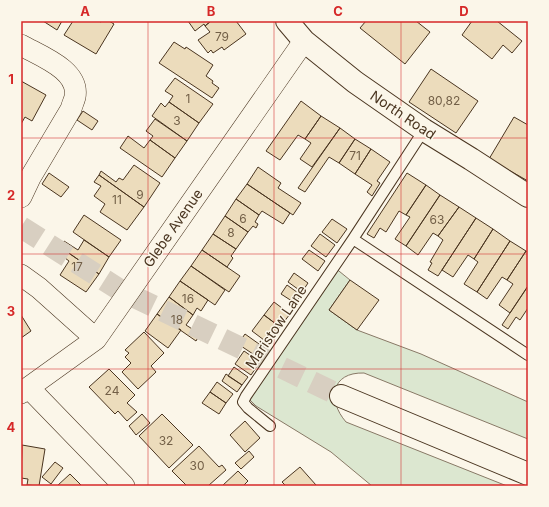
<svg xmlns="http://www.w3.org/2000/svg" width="549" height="507" viewBox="0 0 549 507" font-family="Inter,sans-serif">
  <rect width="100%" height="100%" fill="#fbf6e9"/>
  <!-- green -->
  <path fill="#dce7d0" stroke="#887966" d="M334,267l16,13 -21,30 28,20 64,24 107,48v37l-164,-66c-33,-1 -37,27 -18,49l161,64h-135l-41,-34 -75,-46 -10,-10z"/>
  <!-- building -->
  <path fill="#ecdcbc" stroke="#4a3520" d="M43,21h19l-5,9z
    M73,21h26l2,1 1,-1h7l5,3 -18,30 -32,-19z
    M188,21h23l-6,5 -1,-2 -9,7z
    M211,21h25l10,13 -22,16 -2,-3 -9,6 -2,-3 -3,3 -10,-13 12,-8 -5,-6z
    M366,21h50l14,11 -25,32 -45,-36z
    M472,21h25l25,20 -10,12 -9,-8 -11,14 -30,-24z
    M174,42l11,7 1,-2 27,18 -7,11 7,5 -1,2 7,5 -7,10 -53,-35z
    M431,69l47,32 -22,32 -47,-31z
    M175,78l38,26 -14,19 -30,-21 4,-6 -8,-5z
    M21,81l25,14 -14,26 -7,-4 -4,7z
    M301,101l20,15 -16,23 -7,-4 -18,25 -14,-9z
    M169,102l30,21 -12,18 -35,-25 9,-13 4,4z
    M83,111l15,10 -6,9 -15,-10z
    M321,116l19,12 -28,39 -12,-8 11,-16 -6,-4z
    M514,117l14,8v56l-39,-22z
    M155,119l32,22 -12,17 -25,-18 3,-4 -7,-5z
    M340,128l15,11 -16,24 -10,-6 -24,35 -7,-4z
    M128,136l16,12 6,-8 25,18 -13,19 -42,-29z
    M355,139l16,10 -16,25 -16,-11z
    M371,149l19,13 -13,19 3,2 -8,13 -5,-4 5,-7 -17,-11z
    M134,165l26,18 -16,24 -45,-32 2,-4 15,11 3,-4 4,2z
    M258,167l23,16 -3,5 23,15 -8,12 -46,-31z
    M49,173l20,14 -8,10 -19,-13z
    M407,173l19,12 -20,30 -7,-4 -13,21 -6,-4 -6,10 -7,-4z
    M99,175l45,32 -17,23 -27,-18 5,-8 -11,-8 7,-10 -7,-4z
    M247,184l43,29 -7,11 -21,-13 -3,4 -23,-16z
    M426,185l14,10 -34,51 -11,-7 15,-22 -4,-2z
    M440,195l19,12 -21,29 -5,-3 -15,22 -12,-9z
    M236,199l23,16 -4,7 3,2 -2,4 -3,-2 -5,6 -23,-16z
    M459,207l17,11 -38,58 -10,-6 4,-7 -2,-1 13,-22 -5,-4z
    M84,215l37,25 -12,17 -36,-25z
    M225,216l23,16 -12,17 -23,-15z
    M476,218l17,11 -19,30 -6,-4 -15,22 -11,-7z
    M332,219l15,10 -10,14 -15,-11z
    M493,229l17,12 -33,51 -13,-8 14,-22 -4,-3z
    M213,234l23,15 -5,7 2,2 -6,9 -25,-17z
    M320,234l15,11 -9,12 -15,-11z
    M84,240l25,17 -10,17 -39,-27 4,-6 14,9z
    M510,241l16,10 -19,29 -5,-3 -15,22 -10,-7z
    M60,247l39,27 -13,18 -26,-17 9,-14 -12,-9z
    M202,250l38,26 -11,16 -38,-26z
    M309,250l16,11 -7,10 -16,-12z
    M526,251l2,1v34l-18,27 -11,-8 14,-21 -6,-4z
    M191,266l34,24 -10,15 -35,-24z
    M294,273l14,10 -6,9 -14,-10z
    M350,280l29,20 -22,30 -28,-20z
    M180,281l28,19 -7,11 -4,-3 -4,7 -24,-18z
    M287,285l14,10 -6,8 -14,-9z
    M528,286v22l-8,12 -4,-3 -8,12 -6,-4z
    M169,297l24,18 -7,10 14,9 -4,7 -39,-27z
    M274,302l16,12 -10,13 -16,-12z
    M157,314l24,16 -13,18 -23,-17z
    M21,315l10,16 -10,7z
    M264,315l16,12 -12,16 -16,-12z
    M144,332l20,21 -13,13 5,6 -18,17 -16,-17 9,-9 -6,-6 4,-4 -4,-3z
    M245,334l21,15 -7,9 -21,-14z
    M244,351l16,11 -9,13 -16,-11z
    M234,367l14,10 -6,8 -14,-9z
    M109,369l26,26 -8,8 10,9 -10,9 -9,-10 -3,3 -26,-27z
    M226,374l16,11 -5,7 -15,-11z
    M217,382l16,12 -7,9 -16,-11z
    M210,392l16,11 -7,11 -17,-11z
    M142,414l8,9 -14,12 -7,-9z
    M162,414l31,31 -24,23 -30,-32z
    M245,421l15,17 -15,14 -15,-17z
    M22,445l23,4 -6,37 -12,-1 1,-6 -7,-1z
    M199,446l20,21 3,-2 4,5 -18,16h-21l-15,-15z
    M249,451l5,6 -13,12 -6,-6z
    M55,462l8,6 -12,16 -9,-7z
    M300,467l16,18 -1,1h-29l-4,-4z
    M238,471l10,10 -5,5h-21z
    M70,474l12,12h-25z"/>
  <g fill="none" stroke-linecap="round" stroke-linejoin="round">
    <!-- highway-tunnel -->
    <path stroke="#d8cfc1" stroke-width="22" stroke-dasharray="22 11" stroke-linecap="butt" d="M21,227l99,63 221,106"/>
    <!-- lane casing -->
    <g stroke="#4a3520" stroke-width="12">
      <path id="lane" d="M353,239l175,116
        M270,426l-22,-18 -5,-6 3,-6 107,-157 71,-109"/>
    </g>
    <!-- street casing -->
    <g stroke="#4a3520" stroke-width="22">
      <path id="street" d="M21,45c19,11 59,25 54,52 -1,4 -3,8 -4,12l-41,69 -9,19
        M21,275l18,13 57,51
        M29,388l95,98
        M21,393l75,-54 208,-298"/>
    </g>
    <!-- secondary casing -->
    <g stroke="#4a3520" stroke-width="24">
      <path id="secondary" d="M287,21l17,20 51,41 69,48 47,29 57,37"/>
    </g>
    <!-- highway casing -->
    <g stroke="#4a3520" stroke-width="24">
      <path id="highway" d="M341,396l187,78"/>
    </g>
    <!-- lane -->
    <use href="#lane" stroke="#fbf6e9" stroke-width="10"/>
    <!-- street -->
    <use href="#street" stroke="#fbf6e9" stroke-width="21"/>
    <!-- secondary -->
    <use href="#secondary" stroke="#fbf6e9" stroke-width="22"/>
    <!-- highway -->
    <use href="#highway" stroke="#fbf6e9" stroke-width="22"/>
  </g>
  <!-- grid -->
  <path fill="none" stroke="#d62828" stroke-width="1" stroke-opacity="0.55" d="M148,21v465M274,21v465M401,21v465M21,138h507M21,254h507M21,369h507"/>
  <g text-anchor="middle" stroke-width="3" stroke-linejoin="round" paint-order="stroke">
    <!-- number labels -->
    <g font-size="12" fill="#725f47">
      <text x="222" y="41">79</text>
      <text x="188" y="103">1</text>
      <text x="444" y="105">80,82</text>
      <text x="177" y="125">3</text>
      <text x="355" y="160">71</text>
      <text x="140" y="199">9</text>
      <text x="117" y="204">11</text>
      <text x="243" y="223">6</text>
      <text x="437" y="224">63</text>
      <text x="231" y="237">8</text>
      <text x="77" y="271">17</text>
      <text x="188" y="303">16</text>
      <text x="177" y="324">18</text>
      <text x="112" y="395">24</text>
      <text x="166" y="445">32</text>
      <text x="197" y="470">30</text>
    </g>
    <!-- street labels -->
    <g font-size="14" fill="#4a3520" stroke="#fbf6e9">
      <text transform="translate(403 115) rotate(34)" y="5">North Road</text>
      <text transform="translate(173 228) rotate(-55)" y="5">Glebe Avenue</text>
      <text transform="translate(276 327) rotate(-56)" y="5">Maristow Lane</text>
    </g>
  </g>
  <!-- border -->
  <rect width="549" height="507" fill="none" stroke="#fbf6e9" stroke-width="44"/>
  <rect x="22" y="22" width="505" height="463" fill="none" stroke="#d62828" stroke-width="1.5"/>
  <g font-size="13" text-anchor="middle" font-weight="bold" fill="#d62828">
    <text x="85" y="16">A</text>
    <text x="211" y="16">B</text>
    <text x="338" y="16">C</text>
    <text x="464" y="16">D</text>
    <text x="11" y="84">1</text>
    <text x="11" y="200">2</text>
    <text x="11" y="316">3</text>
    <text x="11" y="432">4</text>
  </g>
</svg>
